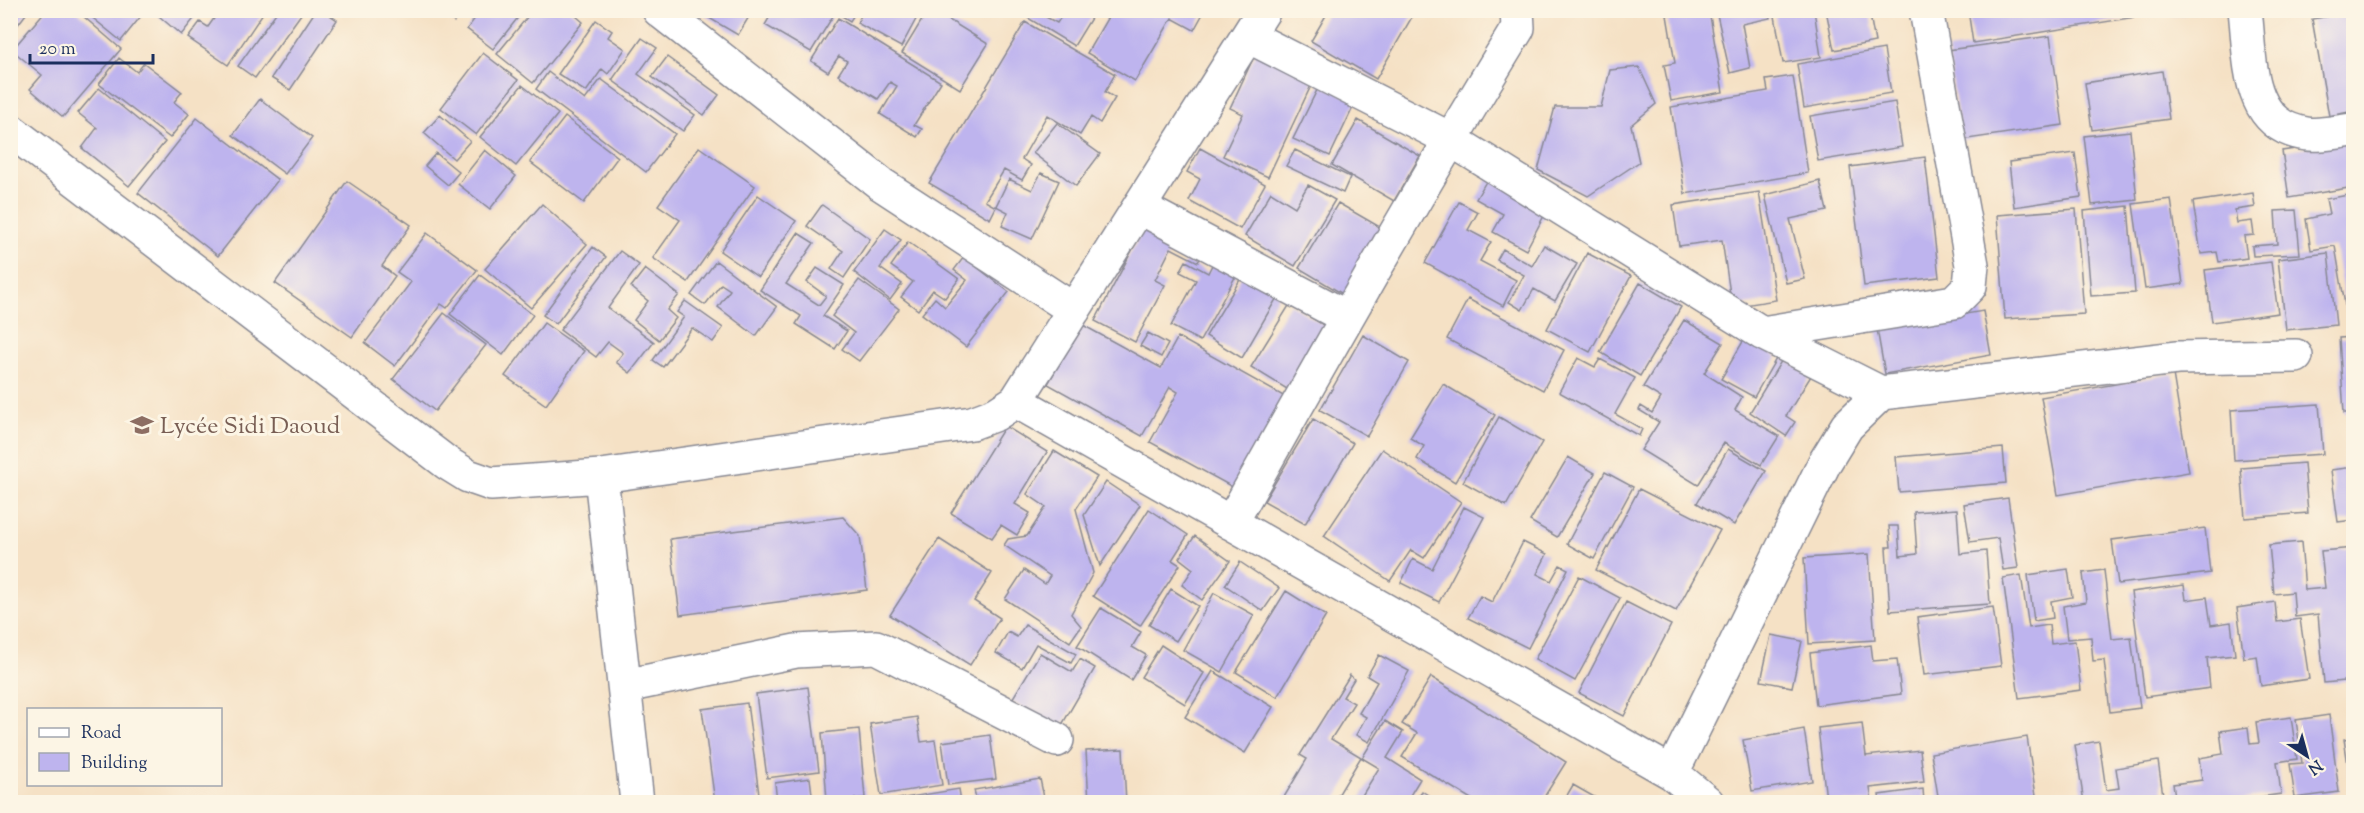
<svg xmlns="http://www.w3.org/2000/svg" width="2364" height="813" viewBox="0 0 2364 813" font-family="'Sorts Mill Goudy',serif">
  <rect width="100%" height="100%" fill="#fcf5e5"/>
  <filter id="ink" filterUnits="userSpaceOnUse"><feTurbulence type="fractalNoise" baseFrequency=".0167" numOctaves="2"/><feDisplacementMap in="SourceGraphic" scale="12" xChannelSelector="R" yChannelSelector="G"/><feConvolveMatrix kernelMatrix="1 2 1 2 8 2 1 2 1" color-interpolation-filters="sRGB"/></filter>
  <filter id="wash" filterUnits="userSpaceOnUse"><feTurbulence type="fractalNoise" baseFrequency=".008" numOctaves="4" result="noise"/><feDisplacementMap in="SourceGraphic" scale="24" xChannelSelector="R" yChannelSelector="G"/><feGaussianBlur stdDeviation="1.35" result="paint"/><feColorMatrix in="noise" values="0 0 0 0 0 0 0 0 0 0 0 0 0 0 0 0 0 1.4 0 .05"/><feComposite in="paint" operator="in"/></filter>
  <g filter="url(#wash)">
    <rect width="100%" height="100%" fill="#f5e1c5"/>
    <g id="blocks">
      <!-- building -->
      <path fill="#beb4ee" d="M10,10h19l-19,25z
        M46,10h30l45,39 -58,68 -33,-28 12,-14 -30,-25z
        M83,10h63l-25,31z
        M152,10h49l-20,25z
        M220,10h45l-37,55 -40,-27 12,-16 8,5z
        M278,10h26l-49,68 -17,-12z
        M316,10h6l15,10 -47,70 -19,-12z
        M439,10h24l-9,12z
        M481,10h43l-31,39 -26,-20z
        M533,10h36l14,12 -50,61 -36,-29z
        M707,10h46l-15,25 -34,-20z
        M769,10h55l9,6 -22,36 -46,-27 7,-12z
        M832,10h25l-7,11z
        M864,10h57l-20,37 -44,-24z
        M928,10h5l55,34 -28,45 -58,-36z
        M1033,10l24,13 4,-6 -11,-7h46l-22,36 -46,-28z
        M1112,10h93l-11,20 -22,-12 -37,63 -48,-28z
        M1329,10h87l-40,69 -65,-38z
        M1692,10h17l14,82 -52,9 -7,-36 11,-2 -8,-48z
        M1716,10h53l1,8 -28,6 8,44 -20,5z
        M1774,10h40l7,47 -38,6z
        M1826,10h43l6,32 -41,8z
        M1968,10h167l1,7 -163,26z
        M2171,10h26v2l-25,4z
        M2354,12v99l-25,5 -17,-97z
        M838,18l103,64 -27,43 8,4 -5,8 -37,-23 17,-28 -7,-4 -12,17 -40,-24 9,-14 -8,-5 -11,16 -17,-11z
        M596,20l16,11 -4,6 17,12 -17,25 -6,-5 -16,23 -28,-18z
        M1025,22l90,52 -10,18 10,6 -15,25 -9,-6 -11,18 -33,-20 -25,44 9,6 -9,15 -18,-10 -19,31 11,6 -6,12 -61,-36z
        M2050,36l13,89 -102,15 -13,-90z
        M642,38l15,10 -19,26 57,41 -12,16 -71,-51z
        M1258,48l58,27 -48,102 -45,-21 20,-42 -13,-6z
        M1884,49l7,44 -87,15 -7,-44z
        M483,53l35,27 -42,55 -35,-27z
        M667,57l52,38 -15,20 -52,-38z
        M119,58l18,14 7,-9 38,29 -8,10 15,12 -19,24 -71,-54z
        M1639,67l17,37 -25,21 8,37 -51,34 -50,-26 17,-63h46l9,-37z
        M2162,71l7,48 -77,11 -7,-47z
        M548,72l37,28 16,-21 74,55 -29,38 -110,-83z
        M1793,76l15,97 -123,21 -14,-87 97,-16 -2,-11z
        M1320,84l36,17 -26,55 -37,-17z
        M522,85l36,29 -42,52 -36,-29z
        M99,88l66,54 -36,44 -47,-38 15,-20 -19,-15z
        M260,99l52,39 -27,36 -52,-39z
        M1895,102l7,45 -84,14 -8,-45z
        M440,115l30,26 -16,18 -30,-26z
        M565,117l53,40 -34,46 -54,-41z
        M197,118l81,62 -60,76 -80,-63z
        M1358,120l62,36 -26,45 -62,-36z
        M1057,123l43,31 -24,32 -43,-33z
        M2130,131l7,69 -45,5 -8,-69z
        M2354,140v47l-65,11 -7,-47z
        M699,147l56,39 -67,96 -35,-24 27,-38 -22,-15z
        M1200,148l65,36 -25,45 -51,-28 11,-22 -13,-7z
        M485,150l31,26 -26,33 -32,-25z
        M1295,150l55,27 -7,16 -57,-27z
        M436,153l23,19 -11,13 -23,-19z
        M2075,153l6,44 -67,10 -5,-45z
        M1925,157l14,120 -75,9 -14,-119z
        M1041,173l18,8 -27,58 -30,-13 6,-14 -12,-6 13,-27 23,11z
        M1488,178l59,32 -21,40 -33,-18 10,-18 -27,-15z
        M347,181l64,44 -29,41 13,10 -43,61 -77,-54z
        M1820,181l7,30 -37,8 15,60 -19,4 -21,-88z
        M1308,185l27,15 -40,66 -50,-30 26,-44 24,15z
        M1759,192l17,108 -44,7 -10,-67 -43,6 -6,-41z
        M2253,193l2,14 -20,3 2,13 15,-2 2,14 -10,1 3,22 -28,4 -2,-10 -16,2 -8,-52z
        M2354,194v95h-3l3,21 -8,1 -11,-65 -24,4 -5,-31 23,-5 -3,-15z
        M758,195l38,26 -38,56 -38,-26z
        M2171,199l12,85 -38,5 -12,-85z
        M1459,202l19,10 -10,18 23,12 -11,19 36,19 -13,26 -78,-43z
        M1338,203l47,27 -39,66 -47,-28z
        M542,204l45,40 -56,64 -46,-39z
        M822,205l48,34 -26,39 -13,-9 12,-18 -36,-25z
        M2128,206l7,87 -44,3 -7,-85z
        M2076,209l8,105 -79,5 -8,-104z
        M2296,210l4,44 -47,2 -1,-10 25,-2 -2,-33z
        M1148,220l57,29 -7,13 -27,-14 -16,32 10,5 -30,57 -40,-21z
        M885,229l16,11 -21,28 22,16 -12,16 -36,-28z
        M427,233l50,37 -30,38 -6,-4 -46,62 -30,-23 46,-61 -14,-10z
        M798,233l16,10 -28,41 33,21 7,-9 -19,-14 10,-14 27,17 -21,31 24,15 -12,18 -39,-25 5,-8 -41,-26z
        M908,242l51,37 -14,19 -12,-8 -15,20 -17,-13 12,-15 -22,-16z
        M1544,245l33,19 -22,37 -21,-12 -12,21 -13,-8 15,-27 -27,-15 6,-11 29,17z
        M593,247l13,10 -50,67 -13,-9z
        M620,251l19,14 -31,43 46,34 -24,31 -14,-11 7,-9 -15,-11 -12,15 -36,-27z
        M1587,253l44,23 -41,76 -43,-23z
        M2328,253l8,72 -50,5 -8,-71z
        M1217,255l23,13 -40,73 -29,-15 25,-46 -16,-8 6,-11 22,12z
        M964,257l45,35 -43,55 -44,-33 13,-16 10,9 22,-27 -13,-10z
        M716,261l61,46 -21,29 -38,-29 12,-17 -9,-6 -16,21 -14,-10z
        M2271,262l7,51 -66,9 -7,-52z
        M645,269l34,26 -12,15 9,8 -17,22 -25,-20 14,-19 -17,-14z
        M1244,273l35,21 -37,64 -36,-22z
        M480,275l53,40 -30,40 -53,-41z
        M859,280l40,29 -40,52 -17,-12 12,-16 -22,-17z
        M1640,283l41,24 -41,69 -40,-24z
        M1468,299l96,51 -21,40 -96,-51z
        M685,301l38,27 -10,14 -21,-14 -29,39 -10,-7 31,-43 -7,-5z
        M1290,304l35,22 -38,63 -36,-22z
        M1983,311l8,44 -106,19 -8,-45z
        M444,313l42,32 -51,66 -42,-32z
        M1684,320l39,23 -19,30 38,24 -7,13 44,26 -18,29 -37,-22 -26,42 -57,-35 18,-28 -20,-12 2,-4 11,7 9,-15 -18,-11z
        M544,323l40,28 -38,54 -41,-29z
        M1081,324l80,44 17,-31 109,61 -51,91 -86,-47 28,-50 -8,-5 -28,49 -94,-52z
        M1148,333l20,11 -7,13 -21,-11z
        M1363,335l46,27 -42,74 -47,-26z
        M2354,337v76h-10l-5,-75z
        M1745,338l32,19 -23,40 -33,-18z
        M1578,358l17,9 5,-8 35,19 -20,36 27,15 -3,7 -80,-44z
        M1783,358l28,18 -25,40 9,6 -9,14 -36,-24z
        M2173,374l16,98 -131,23 -17,-98z
        M1443,384l52,31 -40,67 -38,-23 7,-13 -14,-8z
        M2319,404l4,50 -89,6 -3,-50z
        M1499,417l43,25 -36,64 -43,-24z
        M1313,419l40,24 -48,81 -41,-23z
        M1005,426l42,26 -32,52 15,9 -13,22 -16,-10 -9,13 -41,-25z
        M2003,448l3,35 -107,9 -3,-35z
        M1382,449l79,53 -37,56 -13,-8 -21,31 -66,-45z
        M1728,449l38,22 -32,54 -37,-22z
        M1054,451l43,26 -21,32 17,64 -22,41 10,12 -11,16 -65,-43 19,-29 21,14 5,-8 -46,-31 4,-6 19,-3 19,-29 -19,-13z
        M1568,457l27,16 -38,64 -27,-16z
        M2304,463l4,50 -63,5 -4,-50z
        M2354,467v53l-16,2 -7,-52z
        M1605,472l28,15 -39,72 -27,-15z
        M1106,482l34,23 -40,61 -16,-51z
        M1639,489l81,41 -44,81 -80,-41z
        M2008,498l10,70 -15,2 -5,-32 -28,4 -6,-38z
        M1464,507l20,10 -45,85 -38,-19 12,-24 19,10z
        M1149,509l39,26 -16,25 8,5 -40,61 -47,-30z
        M1957,509l3,45 26,-3 4,53 -100,7 -4,-64h5l-2,-21h9l2,30 17,-2 -3,-42z
        M843,517l17,19 7,54 -187,25 -10,-76z
        M2205,528l5,45 -92,11 -6,-44z
        M1195,536l35,25 -28,39 -20,-15 11,-16 -14,-11z
        M939,539l53,34 -18,28 26,17 -30,47 -80,-50z
        M1523,542l24,12 -10,20 14,7 9,-16 8,4 -40,79 -60,-30 12,-22 12,6z
        M2301,542l4,48 20,-2 -4,-37 33,-3v132l-30,3 -6,-69 -23,3 -2,-25 -19,2 -5,-49z
        M1869,554l6,86 -66,4 -5,-86z
        M1240,562l39,26 -16,23 -38,-26z
        M2068,569l4,28 -21,4 2,17 -19,3 -6,-46z
        M2104,570l8,69 19,-2 9,71 -30,4 -6,-52 -11,1 -2,-24 -24,2 -4,-33 23,-4 -3,-29z
        M2021,575l8,53 20,-3 2,19 24,-3 6,49 -62,8 -16,-120z
        M1579,576l41,22 -45,83 -40,-22z
        M2184,585l2,15 21,-3 4,28 20,-3 4,33 -28,3 3,30 -65,9 -14,-105z
        M1171,589l27,17 -22,35 -27,-16z
        M1286,591l40,25 -49,81 -41,-25z
        M1214,593l40,22 -32,57 -39,-22z
        M1626,602l45,23 -47,91 -45,-23z
        M2275,602l2,20 23,-3 9,60 -48,7 -4,-30 -13,2 -7,-50z
        M1993,607l8,59 -77,9 -7,-58z
        M1101,608l40,24 -9,15 14,8 -15,25 -54,-34z
        M1025,625l51,29 -5,9 -35,-19 -14,24 -26,-15 12,-21 9,5z
        M1771,635l31,6 -10,46 -31,-6z
        M1161,645l43,28 -19,31 -44,-27z
        M1871,645l2,16 24,-2 4,35 -85,11 -6,-52z
        M1040,653l32,19 8,-13 15,9 -36,62 -48,-29z
        M1379,655l30,16 -40,71 -13,-7 10,-18 -7,-4 18,-31 -10,-6z
        M1213,671l60,36 -28,46 -60,-36z
        M1350,675l4,4 -11,18 11,6 -23,36 30,18 -27,45h-53l26,-43 -7,-4z
        M1431,677l135,85 -25,40h-65l-74,-45 15,-24 -15,-9z
        M808,687l11,84 -52,7 -11,-84z
        M747,703l13,99h-45l-13,-93z
        M2329,715l10,77 -44,6 -5,-34 12,-1 -6,-43z
        M917,717l4,25 14,-2 7,45 -61,10 -11,-71z
        M2291,717l6,42 -20,3 4,32 -56,8h-49l-3,-18 29,-4 -3,-22 24,-4 -3,-23 28,-4 2,17 9,-1 -3,-21z
        M1385,721l18,11 -16,26 33,21 -14,23h-48l21,-34 -17,-10z
        M1862,723l4,33 54,-6 4,32 -54,6 2,14h-53l7,-2 -8,-72z
        M859,729l6,69 -38,3 -5,-68z
        M1804,729l8,52 -60,10 -9,-51z
        M990,735l6,44 -48,6 -6,-43z
        M2027,737l10,65h-98l-8,-49z
        M2354,737v53h-2l-8,-51z
        M2099,741l7,49 13,-2 -3,-20 42,-7 6,41h-25v-4l-26,4h-29l-9,-57z
        M1123,749l3,53h-37l-3,-51z
        M810,778l3,24h-36l-2,-19z
        M1040,779l5,23h-68l-3,-12z
        M1573,785l30,17h-40z
        M959,789l2,13h-62l-1,-3z
        M1923,789l1,13h-44l-1,-7z
        M1422,791l16,11h-24z"/>
    </g>
  </g>
  <g filter="url(#ink)">
    <use href="#blocks" fill-opacity="0" stroke="#888892" stroke-width="1.5"/>
    <g fill="none" stroke-linecap="round" stroke-linejoin="round">
      <!-- minor casing -->
      <g stroke="#888892" stroke-width="36">
        <path id="minor" d="M659,10l222,174 193,126
          M2245,10c6,48 0,116 62,124 15,2 32,-3 47,-4
          M1248,36l202,103 312,194 119,60
          M10,130l437,333 21,13 23,8 110,-8 371,-53 24,-9 20,-13 248,-391
          M1139,207l207,110
          M1762,333l192,-31 16,-16 2,-21 -46,-255
          M1016,401l656,372 35,29
          M601,476l36,326
          M1231,523c93,-166 187,-332 287,-495l-1,-18
          M625,686l171,-35 80,-4 181,93
          M1672,773l153,-311 22,-36 34,-33 296,-35 119,-2"/>
      </g>
      <!-- minor -->
      <use href="#minor" stroke="#fff" stroke-width="33"/>
    </g>
  </g>
  <!-- icons -->
  <defs>
    <g id="university-bare" transform="scale(1.8)"><path d="M0-5L7-2L0 1L-7-2ZM-4 1L0 2.5L4 1V4Q0 6-4 4Z" fill="#8d6e63" stroke="#fcf5e5" stroke-width="2.5" paint-order="stroke"/></g>
  </defs>
  <g fill-rule="evenodd">
    <use href="#university-bare" x="142" y="425"/>
  </g>
  <g text-anchor="middle" stroke-width="6" stroke-linejoin="round" paint-order="stroke">
    <!-- education labels -->
    <g font-size="24" fill="#785e54" stroke="#fcf5e5" text-anchor="start">
      <text x="160" y="433">Lycée Sidi Daoud</text>
    </g>
  </g>
  <!-- margin -->
  <rect width="2364" height="813" fill="none" stroke="#fcf5e5" stroke-width="36"/>
  <!-- legend -->
  <rect x="27" y="708" width="195" height="78" fill="#fcf5e5" stroke="#a2a6af" stroke-width="1.5"/>
  <rect x="39" y="728" width="30" height="9" fill="#ffffff" stroke="#a2a6af" stroke-width="1.5"/>
  <text x="81" y="738" font-size="18" fill="#1b2f5e">Road</text>
  <rect x="39" y="753" width="30" height="18" fill="#beb4ee" stroke="#a2a6af" stroke-width="1.5"/>
  <text x="81" y="768" font-size="18" fill="#1b2f5e">Building</text>
  <!-- north arrow -->
  <g transform="translate(2307 756) rotate(144)" stroke="#fcf5e5" stroke-width="4.5" paint-order="stroke">
  <path d="M0-4.5L10 22L0 15L-10 22Z" fill="#1b2f5e"/>
  <text y="-9" font-size="16" font-weight="bold" text-anchor="middle" fill="#1b2f5e">N</text>
  </g>
  <!-- scale -->
  <path d="M30 54v9h123v-9" fill="none" stroke="#1b2f5e" stroke-width="3"/>
  <text x="39" y="54" font-size="18" fill="#1b2f5e" stroke="#fcf5e5" stroke-width="4.5" paint-order="stroke">20 m</text>
</svg>
